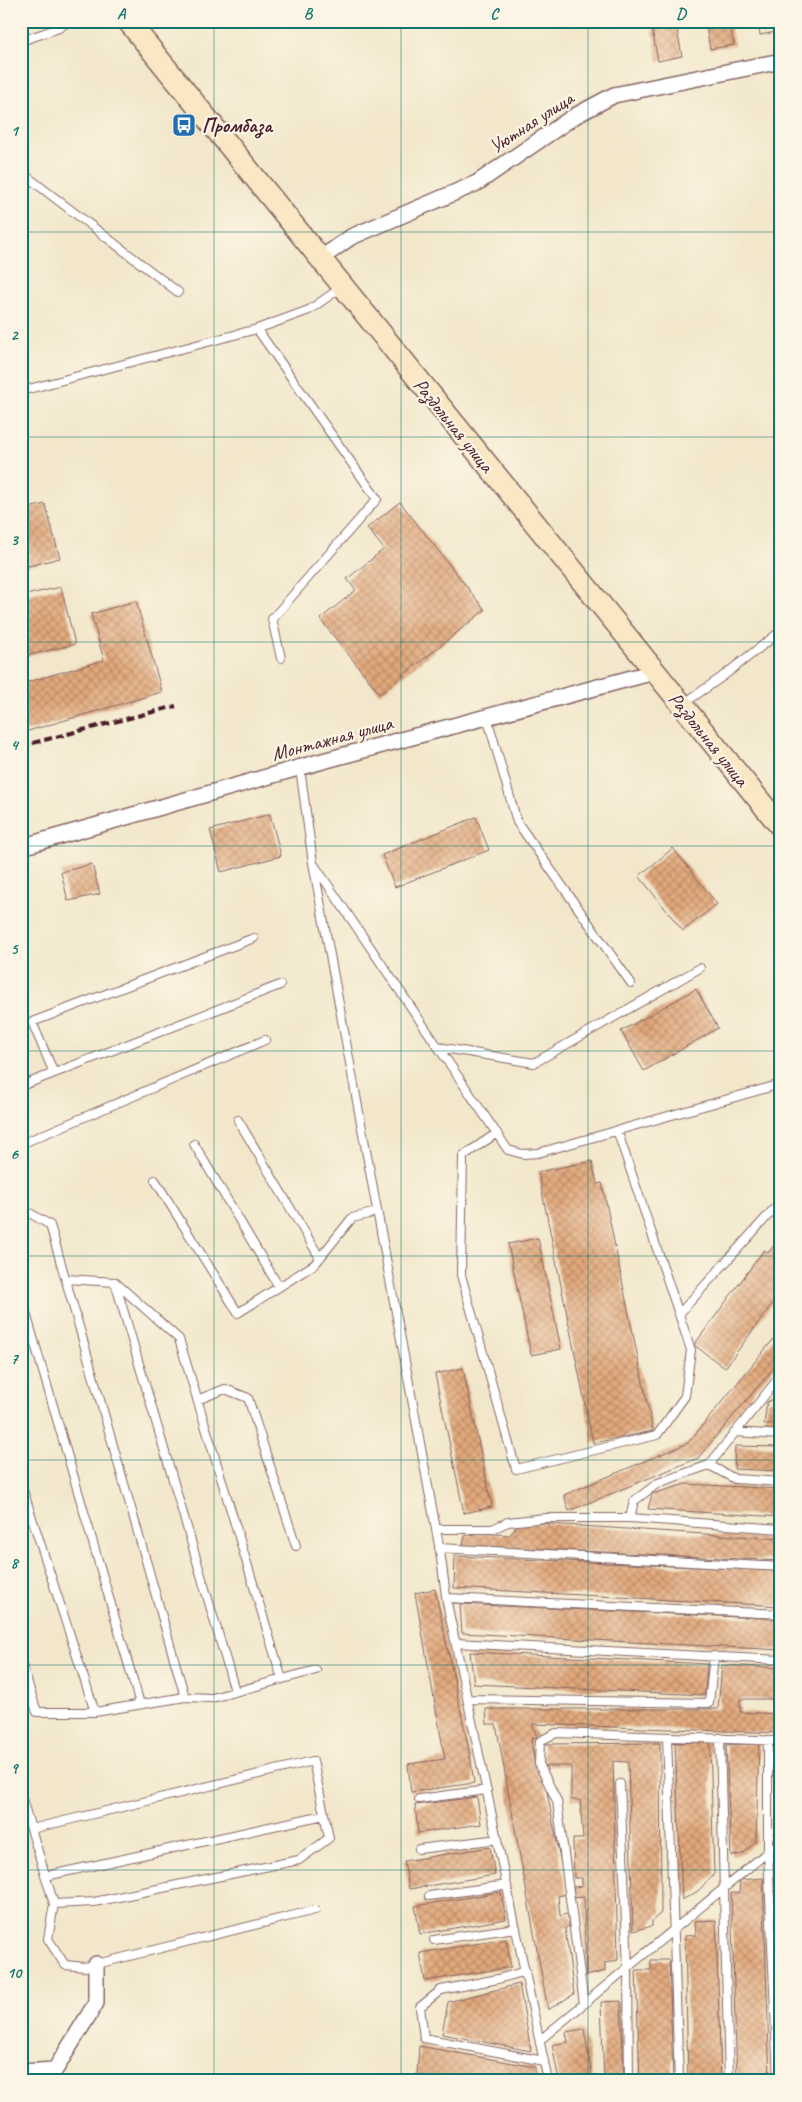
<svg xmlns="http://www.w3.org/2000/svg" width="802" height="2102" viewBox="0 0 802 2102" font-family="Caveat,sans-serif">
  <defs>
    <pattern id="building-cross-hatch" width="8" height="8" patternUnits="userSpaceOnUse" patternTransform="scale(1.25)"><rect width="8" height="8" fill="#e2a97c"/><path d="M0 0l8 8M0 8l8-8" fill="none" stroke="#b98966"/></pattern>
  </defs>
  <rect width="100%" height="100%" fill="#fcf5e5"/>
  <filter id="ink" filterUnits="userSpaceOnUse"><feTurbulence type="fractalNoise" baseFrequency=".02" numOctaves="2"/><feDisplacementMap in="SourceGraphic" scale="10" xChannelSelector="R" yChannelSelector="G"/><feConvolveMatrix kernelMatrix="1 2 1 2 8 2 1 2 1" color-interpolation-filters="sRGB"/></filter>
  <filter id="wash" filterUnits="userSpaceOnUse"><feTurbulence type="fractalNoise" baseFrequency=".0096" numOctaves="4" result="noise"/><feDisplacementMap in="SourceGraphic" scale="20" xChannelSelector="R" yChannelSelector="G"/><feGaussianBlur stdDeviation="1.12" result="paint"/><feColorMatrix in="noise" values="0 0 0 0 0 0 0 0 0 0 0 0 0 0 0 0 0 1.4 0 .05"/><feComposite in="paint" operator="in"/></filter>
  <g filter="url(#wash)">
    <rect width="100%" height="100%" fill="#f2e7cb"/>
    <g id="blocks">
      <!-- building -->
      <path fill="url(#building-cross-hatch)" d="M705,21h24l5,24 -24,4z
        M758,21h23v10l-21,4z
        M676,24l6,32 -24,5 -6,-32z
        M400,502l85,108 -105,84 -60,-75 36,-29 -9,-11 37,-30 -17,-21z
        M45,504l15,54 -39,10v-58z
        M61,587l14,57 -54,13v-61z
        M136,601l26,91 -141,41v-49l83,-24 -13,-46z
        M270,814l11,42 -60,16 -11,-42z
        M476,817l13,33 -94,37 -13,-32z
        M673,848l44,56 -34,27 -44,-55z
        M92,864l8,30 -32,7 -7,-29z
        M696,989l22,39 -74,43 -23,-40z
        M592,1161l5,23 5,-1 51,248 -60,12 -55,-271z
        M781,1236v56l-56,76 -31,-23 70,-95 4,3z
        M538,1238l23,111 -30,6 -23,-111z
        M781,1330v29l-83,99 -129,53 -5,-16 124,-52z
        M463,1368l29,139 -28,6 -29,-139z
        M781,1395v29h-17l3,-22z
        M735,1446l46,1v24l-47,-2z
        M686,1484l95,5v28l-133,-8 4,-15z
        M519,1522l262,17v22l-318,-16 2,-9 14,-3 31,2z
        M455,1556l326,15v35l-327,-18z
        M435,1589l35,167 4,27 -63,9 -3,-28 37,-5 -30,-166z
        M460,1604l321,15v31l-319,-17z
        M470,1652l237,12 -2,31 -231,-11z
        M722,1665l59,3v31h-41v13l41,2v19l-249,-9 5,13 -6,2 4,26 11,22 21,107 -9,2 2,20 10,-3 2,11 -7,4 9,66 -26,16 -52,-286h-9l-1,-15h232z
        M710,1742l4,132 -16,17 -16,9 -7,-157z
        M660,1743l1,170 -9,8v5l-19,5 -5,-169 -15,-1 5,199 -13,3v8l-19,5 -2,-79 -11,1v-11l9,-1v-8h-8l-1,-39h10l-3,-39h-9v-34h-28v-22z
        M759,1744l-3,97 -13,13 -12,2 -5,-111z
        M777,1751h4v48h-2z
        M477,1797l4,27 -63,9 -3,-28z
        M490,1847l5,28 -86,14 -5,-28z
        M778,1850h3v41h-2z
        M763,1878l7,203h-33l-6,-188h8l1,-13z
        M501,1892l5,27 -86,15 -5,-28z
        M716,1920l5,161h-33l-3,-145 11,-1 -1,-14z
        M506,1939l5,28 -86,14 -5,-28z
        M651,1960h18l4,121h-33l-4,-111h15z
        M519,1984l12,67 -89,-17 6,-32z
        M621,2001l3,80h-20l-3,-79z
        M584,2029l9,52h-34l-7,-36 16,-3 -2,-10z
        M419,2046l116,21v14h-86l-32,-7z"/>
    </g>
  </g>
  <g filter="url(#ink)">
    <use href="#blocks" fill-opacity="0" stroke="#856563" stroke-width="1"/>
    <g fill="none" stroke-linecap="round" stroke-linejoin="round">
      <!-- lane casing -->
      <g stroke="#856563" stroke-width="10">
        <path id="lane" d="M21,41l38,-13 10,-7
          M21,172l157,120
          M257,329l120,170 -105,120 9,39
          M21,391l236,-62 52,-19 33,-23
          M683,704l39,-27 59,-46
          M487,717l30,105 114,161
          M300,768l13,95 127,688 7,52 101,478
          M315,866l193,284 15,4 15,-1 243,-69
          M438,1047l96,16 166,-95
          M54,1073l-22,-51 222,-84
          M21,1086l259,-101
          M238,1120l82,138
          M497,1133l-34,23 -2,119 55,194 141,-34 28,-39 6,-46 -74,-220
          M21,1144l244,-104
          M194,1144l85,143
          M155,1180l83,133 77,-49 37,-46 25,-6
          M21,1208l29,17 135,472 27,1 104,-28
          M66,1279l49,3 120,409
          M115,1282l64,57 103,340
          M21,1296l119,408
          M679,1314l102,-113
          M781,1375l-72,90 -51,18 -24,18 -4,17 151,11
          M197,1400l28,-11 23,9 48,148
          M735,1432l46,3
          M709,1465l26,14 46,3
          M21,1484l74,228
          M436,1529h56l16,-7 37,-4h85
          M439,1548l342,19
          M447,1598l334,16
          M456,1643l325,17
          M21,1662l16,50h58l90,-15
          M468,1699l241,4 5,-47
          M21,1703l12,-3
          M667,1737l12,344
          M720,1738l9,343
          M768,1740v112l10,229
          M620,1784l8,184 1,113
          M21,1796c11,36 22,72 33,108l40,-2 205,-42 30,-22 -16,-77 -282,68
          M419,1799l68,-9
          M419,1849l79,-10
          M46,1876l278,-61
          M429,1896l78,-11
          M54,1904l-6,35 17,26 20,2 230,-57
          M434,1940l82,-12
          M526,1971l-28,8 -57,11 -21,17 4,31 120,23
          M584,2004l-27,-203 -18,-37 1,-23 16,-8 225,8
          M540,2040l241,-199"/>
      </g>
      <!-- street casing -->
      <g stroke="#856563" stroke-width="18">
        <path id="street" d="M320,259l31,-22 126,-54 96,-66 41,-22 167,-34
          M21,847l298,-85 335,-90
          M21,2072l34,-2 41,-67v-39"/>
      </g>
      <!-- secondary casing -->
      <g stroke="#856563" stroke-width="24">
        <path id="secondary" d="M128,21l653,806"/>
      </g>
      <!-- lane -->
      <use href="#lane" stroke="#fff" stroke-width="8"/>
      <!-- street -->
      <use href="#street" stroke="#fff" stroke-width="15"/>
      <!-- secondary -->
      <use href="#secondary" stroke="#fae7c3" stroke-width="21"/>
      <!-- rail -->
      <path stroke="#4a1f2b" stroke-width="4" stroke-dasharray="8 4" stroke-linecap="butt" d="M21,746l155,-40"/>
    </g>
  </g>
  <!-- grid -->
  <path fill="none" stroke="#0f766e" stroke-width="1" stroke-opacity="0.55" d="M214,21v2060M401,21v2060M588,21v2060M21,232h760M21,437h760M21,642h760M21,846h760M21,1051h760M21,1256h760M21,1460h760M21,1665h760M21,1870h760"/>
  <!-- icons -->
  <defs>
    <g id="bus-square" transform="scale(1.25)"><rect x="-9" y="-9" width="18" height="18" rx="4" fill="#1f6fb2" stroke="#fcf5e5"/><path d="M-5-6H5V4H4V6H2V4H-2V6H-4V4H-5ZM-3.5-4V0h7V-4ZM-3.5 1.2v1.5H-2V1.2ZM2 1.2v1.5H3.5V1.2Z" fill="#fff"/></g>
  </defs>
  <g fill-rule="evenodd">
    <use href="#bus-square" x="184" y="125"/>
  </g>
  <g text-anchor="middle" stroke-width="4.5" stroke-linejoin="round" paint-order="stroke">
    <!-- street labels -->
    <g font-size="20" fill="#4a1f2b" stroke="#fcf5e5">
      <text transform="translate(531 122) rotate(-33)" y="7">Уютная улица</text>
      <text transform="translate(454 425) rotate(51)" y="7">Раздольная улица</text>
      <text transform="translate(332 738) rotate(-15)" y="7">Монтажная улица</text>
      <text transform="translate(709 739) rotate(51)" y="7">Раздольная улица</text>
    </g>
    <!-- poi labels -->
    <g font-size="20" font-weight="bold" fill="#4a1f2b" stroke="#fcf5e5" text-anchor="start">
      <text x="202" y="132">Промбаза</text>
    </g>
  </g>
  <!-- margin -->
  <rect width="802" height="2102" fill="none" stroke="#fcf5e5" stroke-width="55"/>
  <rect x="28" y="28" width="746" height="2046" fill="none" stroke="#0f766e" stroke-width="2"/>
  <g font-size="16" text-anchor="middle" font-weight="bold" fill="#0f766e">
    <text x="121" y="19">A</text>
    <text x="308" y="19">B</text>
    <text x="494" y="19">C</text>
    <text x="681" y="19">D</text>
    <text x="14" y="136">1</text>
    <text x="14" y="340">2</text>
    <text x="14" y="545">3</text>
    <text x="14" y="750">4</text>
    <text x="14" y="954">5</text>
    <text x="14" y="1159">6</text>
    <text x="14" y="1364">7</text>
    <text x="14" y="1568">8</text>
    <text x="14" y="1773">9</text>
    <text x="14" y="1978">10</text>
  </g>
</svg>
